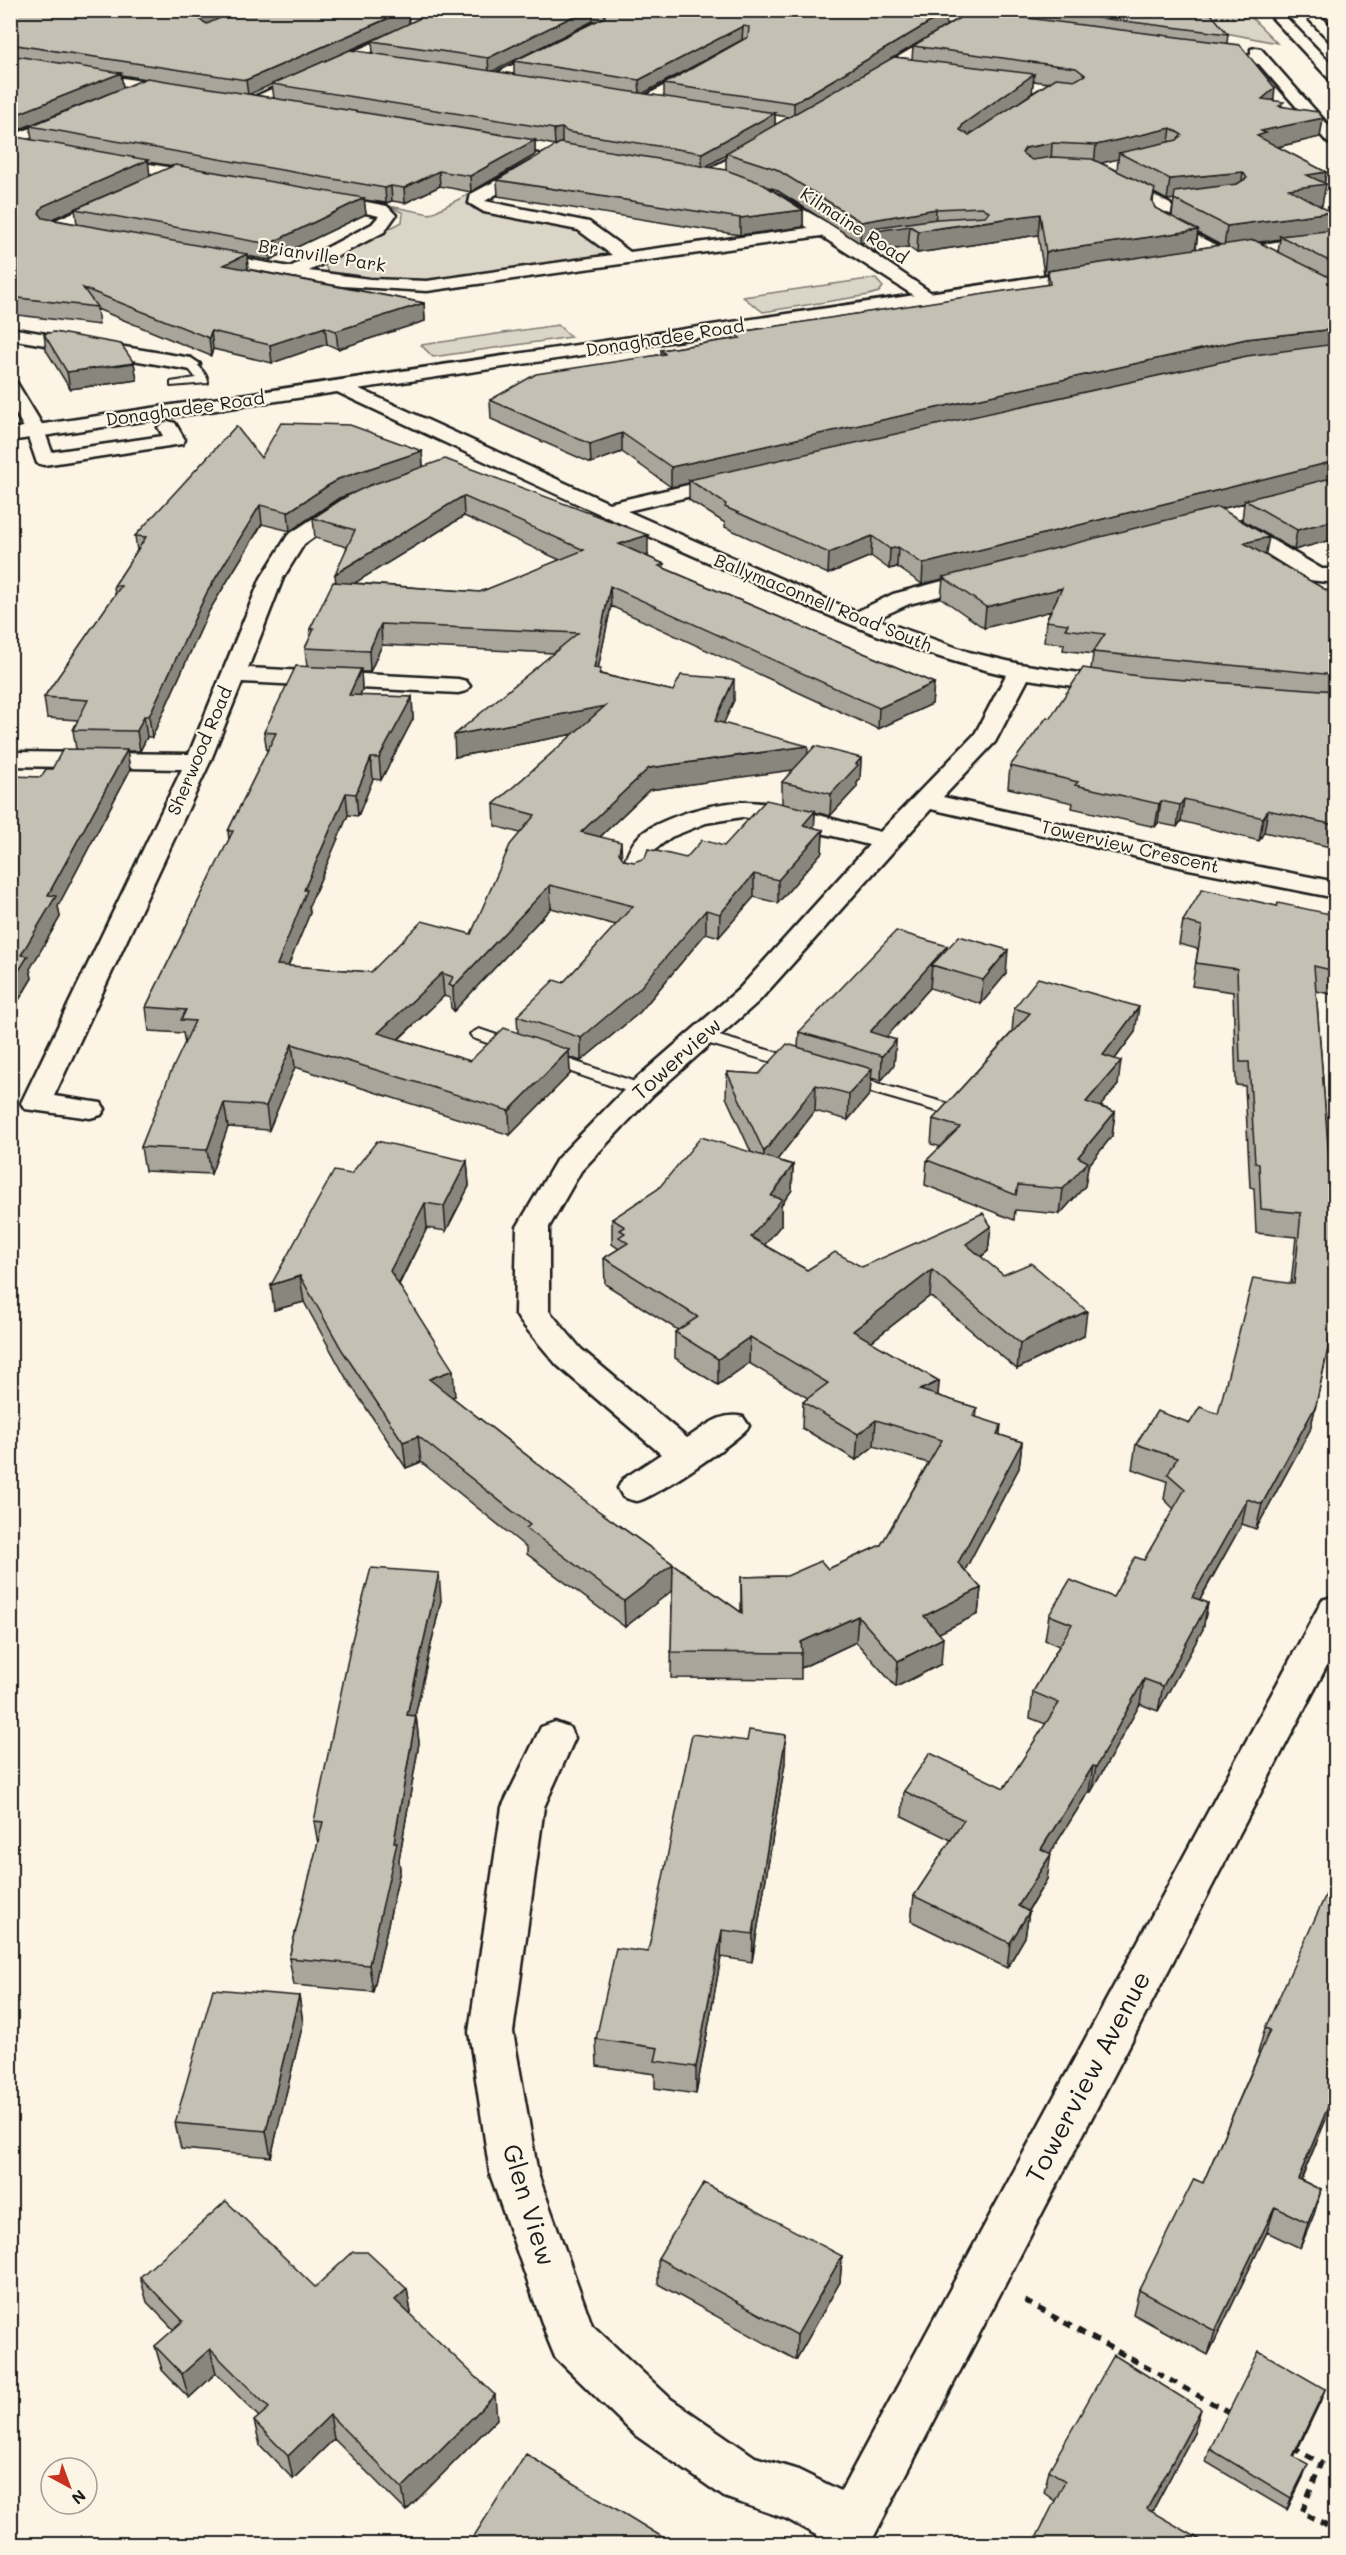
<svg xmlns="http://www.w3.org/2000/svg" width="1346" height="2555" viewBox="0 0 1346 2555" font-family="Mali,sans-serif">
  <rect width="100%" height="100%" fill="#fcf5e5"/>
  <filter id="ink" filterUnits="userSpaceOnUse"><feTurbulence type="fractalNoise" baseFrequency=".0167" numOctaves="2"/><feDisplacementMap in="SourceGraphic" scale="12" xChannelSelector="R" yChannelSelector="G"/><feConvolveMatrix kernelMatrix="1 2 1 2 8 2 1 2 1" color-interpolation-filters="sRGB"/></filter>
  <g filter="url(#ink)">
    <!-- green -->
    <path fill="#dbd5c8" stroke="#7c7872" stroke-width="1.5" d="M1114,11h131l32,32z
      M469,194l-2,10 7,5 102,20 30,21 1,3 -4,4 -194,28 -79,-10 -6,-11 8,-5 70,-37 1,-9 -14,-7 41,8z
      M875,278l8,9 -4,5 -10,3 -106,17 -20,-15z
      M558,325l13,12 -138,20 -12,-12z"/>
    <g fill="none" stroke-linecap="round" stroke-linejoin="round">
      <!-- service casing -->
      <g stroke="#1c1c1c" stroke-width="4">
        <path id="service" d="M191,361c7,2 18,16 17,22l-37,3v-4l25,-4 -11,-14z
          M479,1029l168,57 3,4 -9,5 -6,-1 -162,-56 -3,-4z
          M702,1031l104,30 3,4 -9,5 -104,-30 -3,-4z
          M845,1074l101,29 3,4 -9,5 -101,-29 -3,-4z"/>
      </g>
      <!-- minor casing -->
      <g stroke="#1c1c1c" stroke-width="5">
        <path id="minor" d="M445,10h18l-208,95h-10l-2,-3z
          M860,10h39l99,14 7,4 -7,4 -132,-18z
          M554,44l5,1v6l-62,31h-10l-2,-3z
          M1256,48l5,1 75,85v10l-8,-1 -69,-79 -52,-6 -7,-4 7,-4 44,5v-6z
          M10,59l167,28 7,4 -7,4 -167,-28z
          M704,63l5,1v6l-62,35h-10l-2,-3z
          M73,112l5,1 2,3 -2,3 -68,27v-10z
          M492,135l103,16 8,5 -8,5 -108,-18 -3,-3 3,-3z
          M765,139l5,2 3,3 -3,3 -56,30 -6,2 -8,-5z
          M104,156l103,18 8,5 -8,5 -108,-20 -3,-3z
          M536,159l8,5 -2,3 -57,34 104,21 41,30 178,-24 -49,-32 -2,-3 8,-5 68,38 106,72 -3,4h-12l-103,-66 -394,55 -85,-5 -140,-25 -9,-5 9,-5 88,16 82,-43 7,-8 -65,-15 -2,-3 2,-3 6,-2 67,13 9,9 -12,17 -75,39 61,8 57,2 185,-26 -34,-25 -94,-18 -15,-9 2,-9z
          M1116,176l54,28 2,3 -3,14 58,30 3,4 -3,4h-12l-61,-32 -2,-4 3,-14 -45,-25 -2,-3z
          M118,193l8,5 -2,3 -54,25 17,3 2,4 -2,4 -35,-4 -8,-5 2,-4z
          M10,328l181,30 9,6 -9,6 -181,-31z
          M342,381l267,122 123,-28 7,2 3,4 -3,4 -112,26 229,101 37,-18 92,-24 8,2 3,5 -3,5 -84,22 -33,15 93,33 51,12 98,15 8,2 4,5 -4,5 -8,2 -90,-14 -33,63 -52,55 246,56 147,29v16l-147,-29 -258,-60 -172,192 -107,95 -71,75 -32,56v84l32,38 106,89c19,-12 34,-27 56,-21l6,9c-8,13 -98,74 -112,75 -4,0 -10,-3 -14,-4l-5,-9 5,-9 38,-25 -104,-89 -37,-44 -5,-8 2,-86 40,-68 73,-75 109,-95 130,-144 -92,-23 -35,-5 -36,6 -35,14 -18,14 -10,29 -9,2 -9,-2 -4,-6c10,-36 18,-43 53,-57 21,-8 44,-14 67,-15 35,-2 103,21 139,30l95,-98 31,-59c-104,-23 -199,-69 -296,-112 -126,-55 -250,-113 -375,-172l-3,-4 3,-4z
          M168,421l7,2 10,17 -3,4 -138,21 -7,-2 -11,-32 3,-4h14l9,25 111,-16 -5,-9z
          M1336,481v12l-100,26 86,50h14v14l-27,-3 -91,-57 -32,8 -8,-1 -3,-5 3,-5z
          M349,497l7,2 3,4 -3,4 -52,37 -21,34 -35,90 210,11 8,2 4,5 -4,5 -8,2 -216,-11 -32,80 -156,334 47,7 4,6 -4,6 -11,3 -65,-9 -4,-6 161,-334 -172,-3v-14l179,2 72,-176 27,-43 54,-36z
          M1336,1596v52l-466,896h-55l3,-8 -31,-17 -63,-22 -89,-62 -80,-78 -7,-17 -58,-166 -21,-142 33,-225 39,-80 14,-5 14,5 6,11 -31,69 -31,225 25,142 54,151 79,74 84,58 43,13 43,21 476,-881 5,-10z"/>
      </g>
      <!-- tertiary casing -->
      <g stroke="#1c1c1c" stroke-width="5">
        <path id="tertiary" d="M10,381l7,2 29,48 -3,4h-14l-3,-4 -16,-27z"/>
      </g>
      <!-- secondary casing -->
      <g stroke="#1c1c1c" stroke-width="5">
        <path id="secondary" d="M1320,235h16v10l-112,15 -9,-5 9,-5z
          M1090,269l9,5 -3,4 -1086,163v-12z"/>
      </g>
      <!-- trunk casing -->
      <g stroke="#1c1c1c" stroke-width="5">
        <path id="trunk" d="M1265,10h14l57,59v13l-5,-1z
          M1300,10h14l22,21v12l-5,-1z"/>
      </g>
      <!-- path-far1 -->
      <path stroke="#1c1c1c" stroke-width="1.5" stroke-dasharray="3 2" stroke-linecap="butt" d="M1211,17l34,1"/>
      <!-- path -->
      <path stroke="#1c1c1c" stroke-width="5" stroke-dasharray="8 7" stroke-linecap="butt" d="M1025,2301l207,113
        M1293,2448l28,15 -19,49 34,19"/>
      <!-- service -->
      <use href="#service" fill="#fcf5e5" fill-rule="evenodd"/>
      <!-- minor -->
      <use href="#minor" fill="#fcf5e5" fill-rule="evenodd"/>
      <!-- tertiary -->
      <use href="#tertiary" fill="#fcf5e5" fill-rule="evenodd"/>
      <!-- secondary -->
      <use href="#secondary" fill="#fcf5e5" fill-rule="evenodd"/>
      <!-- trunk -->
      <use href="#trunk" fill="#fcf5e5" fill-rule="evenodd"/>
    </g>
    <!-- wall -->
    <path fill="#a9a59a" stroke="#1c1c1c" stroke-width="1.5" fill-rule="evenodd" d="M10,10h1174l44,24 -1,9 47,57 10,7 39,11 -3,19 -42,10 48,25 -4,33h-3l9,26 7,-1v309l-41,11 -52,-30 2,-17 -24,6 46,47 67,38h2v254l-71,-16 -5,9 -78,-20 -4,6 -19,-4 -3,4 -83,-19 1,-5 -65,-15 2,-22 81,-97 2,-15 -30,-4 1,-6 -20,-2 2,-21 5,-10 -67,17 -43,-30 2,-19 -21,5 -25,-17 -8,2 -18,-13 -43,18 -103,-47v-4l-36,-23v-17l-18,4 -49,-35 -31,11 -100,-44 -1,-19 171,-46v-4l72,-11v-6l314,-48 1,-12 -4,1 -6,-39 -121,18 -9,-6 -33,5 -4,-2v-9l-11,2 -85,-54 -7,-2 35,23v17l-63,8 -242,-39 -1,-16 63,-36 -5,1 -20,-4v14l-64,37 -31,-6 -35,17 -13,-2 -6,2 -22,-3 2,14 -96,46 -23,-4 1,13 176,34 1,18 -87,28 -11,-5 -55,19 -59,-14 -2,7 -114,-47 2,16 -89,-11v-178l22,4 -2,-14 116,-47 -25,-4 2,13 -113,45zM408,11l21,3 -20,9zM947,14l17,2 -18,10zM593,21h4l-83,40v13l-22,-3zM379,37l-7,4 1,12 -101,31 2,14 -26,-4zM743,40l-79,44v13l-22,-4zM913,47l-1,12 -16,-2zM1033,81l16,2 -17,10zM775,115l14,2 -14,8zM726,155v15l-21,-3zM1118,159l-1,12 -16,-8zM148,162l26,4 -99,43 2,15 -26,-5 99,-43zM1154,193l13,7 7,-1 -2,17 -17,-8 -2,-5zM1198,233l23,12 -25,4zM1280,239l-2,13 -20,-10z
      M44,334l90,29 3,17 -67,9 -24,-39z
      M422,451l1,15 225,89 -2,1 18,8v4l270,115 -2,21 -54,25 -267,-123 -13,62 3,6 72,17 61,9 -11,23 85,31 53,4 -1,21 -3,4v4l-27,29 -15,-4 -1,16 9,2 -1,22 -44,51 -24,-6 -35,40 -13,-4 -66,79 -59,49 -12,-4 1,17 -60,61 -215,-68 -26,63 -41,-3 -17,47 -66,-3 -4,-24 44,-104 -2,-10 -34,-2 -3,-24 83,-167 -1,-9 39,-79 -3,-20 43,-65 -2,-19 6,-11 -1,-8 25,-47 12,-35 -32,-9 -2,-20 37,-24 -11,4 -49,33 -28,-7 -53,87 -57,126h-5l-7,14h-13l3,19 -72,136 2,11 -30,52 2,9 -22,37 31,-238 11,-8 24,-20 -3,-19 5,-10 -31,-2 -3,-21 71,-102 -1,-9 23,-35 -2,-15 126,-78zM464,516l96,44 -80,32 -126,-9zM382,645l172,8 -99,104 119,-23 -80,70 1,22 25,7 -49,101 -100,38 -83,-6 22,-53 -1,-7 39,-91 10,1 15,-37 8,1 32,-61 -1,-22 -52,-1 2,-6 -1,-18h9zM794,769l-12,13v22l-58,42 -38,12 -52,4 -10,-2 -24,-23 49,-47zM551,908l65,17 -53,58 -46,33 1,17 -48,28 -71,-22 45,-43 6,2 1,10 3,3z
      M1277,906l58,9v80l-19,-4 19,244v89h-1l-24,106 -54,99 -14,-5 -42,76 8,3 -5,26 -45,82 -18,-7 -49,88 -2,-1 -39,62 -3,26 -19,32 1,1 -4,25 -18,31 -96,-47 3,-25 37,-56 -49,-24 2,-25 100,-3 42,-64 -16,-6 3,-26 26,-46 -14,-6 4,-25 64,-18 31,-37 30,-51 -10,-10 3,-18 -35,-12 4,-25 54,-21 28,-9 73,-130 5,-47 -40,-4 -2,-45 -4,-1 -5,-101 -9,-1 -3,-93 -41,-6 6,-37 -19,-5 4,-23z
      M947,949l59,25 -25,30 -51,-16 -44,49 10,3 -2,25 -13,16 -10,-3 -1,16 -22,26 -33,-9 -38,49 16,5 -1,25 -11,15v20l-17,20 43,25 55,-3 129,-41 -3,25 -7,6 22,18 81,61 -67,33 -87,-73 -59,46 68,39 -1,15 39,12 -1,9 24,18 22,7 -3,26 -54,102 16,18 -3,26 -39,19 2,31 -45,23 -40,-45 -55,26v11l-130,-1 1,-88 -47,37 -98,-73v-6l-106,-86 -15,6 -61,-92 -41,-74 -30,8 77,-136 116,-13 2,25 -23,45 -19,-3 -28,57 56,111 -3,1 141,110 148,105v-35l46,-1 41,-7 53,-24 47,-82 -54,-17 -18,14 -54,-32 1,-26 5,-4 -59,-35 -31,22 -43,-27v-26l3,-2 -73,-46 -1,-26 15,-9 -7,-5v-25l139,-67 -25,-55 1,-25 32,2 39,-27 1,-15z
      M1014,1008l121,24 -20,27 3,26 -18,21 15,6 -3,24 -24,30 -3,20 -25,28 -45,-4 -1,10 -89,-35 2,-25 14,-13 -10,-3 2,-25 79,-87z
      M441,1600l-26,116h1l3,27 -20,117 1,10 -27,122 -79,-7 -5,-27 29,-114 -4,-23z
      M785,1763l-33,199 -31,-5 -25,137 -41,-6v-14l-58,-8 -1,-27 52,-87z
      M1335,1893v222l-6,-3 -28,68 20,10 -7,24 -14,34 -33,-16 -59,123 -75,-41 6,-24 64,-107 56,-129 -1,-1 7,-25z
      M299,1996l4,27 -32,134 -90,-8 -6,-26z
      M842,2256l-2,26 -44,78 -138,-76v-26z
      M140,2277l175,10 92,2 4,24 -1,1 87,105 -91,92 -72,-72 -41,40 -33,-34 -6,-24 5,-4 -43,-44 -27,25 -27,-28 -7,-24 19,-16 -27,-28z
      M1325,2389l-5,13 -26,55 9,20 -16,33 -81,-48 4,-13z
      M1194,2433l-42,79 -97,-11 -11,-8 5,-23z"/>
    <!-- shaded-wall -->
    <path fill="#89867d" stroke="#1c1c1c" stroke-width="1.5" d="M212,10h30l-40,24 -2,-18z
      M408,10l1,14 -161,71 -2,-15z
      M586,10h7v11l-104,52 -1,-15z
      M947,12l-1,14 -152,92v-15z
      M743,26l-1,14 -102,55 -1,-15z
      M121,73l2,15 -113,45v-16z
      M1034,74l-2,19 -71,50 -1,-13 3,-6z
      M1275,88l-2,19 -11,-8z
      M775,113v15l-49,25v2l-24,14v-16z
      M1323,118l-3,19 -56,13 -7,-14 4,-5z
      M562,128v15l-7,2 -1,-16z
      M1171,128l-3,20 -49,5 -1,6 -24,6 2,-20z
      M535,140v15l-64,37 -1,-16z
      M1052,143l-1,20 -27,5 -2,-15 3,-5z
      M148,160l2,16 -105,46 -6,-9 4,-7z
      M439,171l1,15 -35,17 -1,-15z
      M1243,172l-3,21 -73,7 3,-21z
      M1326,172l-2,12h2l-4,21 -36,5 3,-21 18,-14z
      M391,186l1,15 -6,2 -1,-15z
      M364,198l2,16 -96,46 -1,-16z
      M936,209l-1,20 105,-15 -2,21 -121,18 1,-22 -8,-5 -2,21 -33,5 1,-21 -4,-3 -1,13 -11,2 1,-21z
      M803,210v17l-63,8v-17z
      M1331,212l-4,21 -47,3v3l-56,8 3,-21z
      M1198,230l-3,21 -147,20v2l-4,1 2,-22z
      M247,254l1,17 -24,-6z
      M424,303l1,18 -87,28 -2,-18z
      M325,327l2,17 -55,19 -2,-18z
      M1335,329v18l-646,133v3l-18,4v-20l575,-128z
      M211,331l2,18 -2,7 -2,-18z
      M134,363l3,17 -67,9 -3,-17z
      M622,433v19l-31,11 -1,-19z
      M422,451l1,18 -84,29 -49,33 -2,-19 50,-33z
      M1335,461v19l-90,20 -1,3 -299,76 -2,-2v2l-21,5 1,-20z
      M463,496l1,20 -127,78 -2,-20z
      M260,505l2,19 -53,87 -57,126 -3,-21 58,-124z
      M1335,520v19l-41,11 3,-20z
      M648,535v20l-29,9v-20z
      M872,536l-1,20 -43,18 1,-21z
      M1269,537l-4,20 -21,-14z
      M898,547l-1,20 -8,2 1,-20z
      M610,586l1,20 -17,83v-21z
      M1062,588l-2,21 -76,19 2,-21z
      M381,624l1,21 -12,27 -1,-21z
      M361,669l1,21 -11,27 -2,-22z
      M734,679v21l-19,43v-22z
      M934,683l-2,21 -54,25 1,-21z
      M412,697l1,22 -32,61 -2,-22z
      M605,706v22l-150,29 -1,-22z
      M144,716l3,21 -7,14 -3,-20z
      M808,746l-1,22 -158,22 -67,64 -1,-22 68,-64z
      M127,750l3,20 -72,136 2,11 -30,52 2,9 -22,37v-30l11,-30 27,-60z
      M371,758l2,21 -15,37 -2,-22z
      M861,758l-1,21 -3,4v4l-27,29 1,-22z
      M346,793l2,22 -39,91 1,7 -31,75 -2,-23 27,-75z
      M1184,799l-3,22 -4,6 3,-22z
      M1161,801l-3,22 -3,4 4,-23z
      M1268,810l-4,22 -5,9 4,-23z
      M815,811l-1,23 -11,-9z
      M823,830l-1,22 -44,51v-23z
      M621,842l1,22 -3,-11z
      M754,874v23l-35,40 1,-23z
      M550,885l1,23 -97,103 -1,-24z
      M706,910v23l-66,79 -59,49v-23z
      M947,946l-2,23 -13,-4 -2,23 -58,65 -2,-21z
      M1008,950l-2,24 -25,30 2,-24z
      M442,973l2,23 -64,60 -2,-23z
      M1139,1007l-4,25 -35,47 3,-24z
      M896,1040l-2,25 -13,16 1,-25z
      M292,1044l3,23 -26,63 -3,-24z
      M569,1050l1,24 -60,61 -1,-24z
      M1121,1061l-3,24 -35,42 3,-25z
      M872,1069l-2,25 -22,26 1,-26z
      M816,1085l-1,26 -52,67 1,-26z
      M224,1103l4,24 -17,47 -4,-24z
      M1115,1112l-3,24 -24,30 -3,20 -25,28 3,-25 15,-32z
      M467,1161l2,25 -23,45 -2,-25z
      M793,1165l-1,25 -11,15v20l-31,38 1,-26 20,-41z
      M425,1203l2,25 -35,69 -2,-26z
      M991,1226l-3,25 -24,19 2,-26z
      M932,1270l-2,26 -79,61 2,-26z
      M300,1276l4,26 -30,8 -3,-25z
      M1087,1311l-3,25 -67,33 3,-26z
      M750,1337l-1,26 -31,22v-26z
      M453,1370l2,26 -24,9 -2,-26z
      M939,1381l-2,26 -17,-17z
      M1316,1405l-6,25 -54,99 6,-25z
      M977,1408l-2,26 -2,-18z
      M876,1420l-2,26 -18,14 2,-26z
      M1001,1425l-3,26 -1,-17z
      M418,1436l3,26 -15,6 -3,-26z
      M1022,1442l-3,26 -64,121 3,-26z
      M1247,1499l-5,25 -55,98 5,-25z
      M673,1564v26l-48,37 -1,-26z
      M439,1573l2,27 -32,143 -2,-28z
      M981,1588l-3,26 -57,28 3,-26z
      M1208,1603l-5,26 -45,82 5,-25z
      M858,1616l-2,26 -55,26v-26z
      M943,1638l-2,26 -45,23 2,-26z
      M1144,1679l-4,25 -49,88 5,-25z
      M416,1716l3,27 -20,117 1,10 -27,122 -4,-27 25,-123z
      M786,1735l-1,28 -33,199 1,-28z
      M1093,1766l-4,25 -52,83 4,-25z
      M1051,1854l-4,25 -32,53 3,-26z
      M1029,1912l-4,25 -18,31 3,-25z
      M722,1930l-1,27 -25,137v-27z
      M299,1996l4,27 -32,134 -5,-26z
      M1335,2090l-6,22 -38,91 7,-24z
      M1321,2190l-7,24 -14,34 8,-25z
      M1275,2207l-8,25 -59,123 7,-24z
      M842,2256l-2,26 -44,78 1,-25z
      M407,2289l4,24 -13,12 -3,-25z
      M210,2349l6,24 -27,25 -7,-24z
      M1325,2389l-5,13 -32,67 5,-13z
      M495,2395l2,24 -91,92 -4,-23z
      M1201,2409l-7,24 -53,99 6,-23z
      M330,2415l4,24 -41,40 -5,-23z
      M1308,2464l-5,13 -16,33 4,-12z"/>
    <!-- building -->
    <path fill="#c4c0b3" stroke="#1c1c1c" stroke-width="1.5" d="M10,10h202l-12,6v4l7,4 31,-14h169l-161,70 -236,-36z
      M437,10h149l-98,48 -116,-17z
      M604,10h327l16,2 -153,91 -130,-19 84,-47 1,-10 -6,-1 -104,54 -125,-19 91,-44z
      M1035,10h149l27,4 17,20z
      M971,11l269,34 35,43 -13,11 22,3 -5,4 39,6 5,6 -62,13 5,2 -9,3 69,36 -19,3 19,9 -37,5 42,23 -104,14 -53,-27 1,-7 62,-8 10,-6 -4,-6 -73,7 -51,-26 58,-13 5,-5 -11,-7 -75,17 -44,-2 -27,5 -3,5 10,7 21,-3 39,2 63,30 -3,12 3,7 43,22 -152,22 -6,-38 -122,17 -8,-5 -34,5 -4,-3 65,-9 48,-3 4,-4 -7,-5 -46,2 -75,13 -85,-53 -50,-16 168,-96 140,17 -71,50 -3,6 9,5 87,-57 20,2 9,-5 -9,-7 -163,-22z
      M350,50l425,63 -73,40 -134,-21 -6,-4 -8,1 -282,-45z
      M10,55l111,18 -111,44z
      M147,78l388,62 -65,36 -31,-5 -35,17 -13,-2 -6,2 -355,-62z
      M10,136l138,24 -105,46 -4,7 4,5 204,36 -23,11 200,38 -88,28 -11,-4 -55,18 -59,-14 -2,7 -126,-50 14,19 -87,-10z
      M560,143l166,27 35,13 42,27 -63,8 -243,-38z
      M175,165l189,33 -95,46 -194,-35z
      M1335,230v34l-55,-28z
      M1254,240l81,40v49l-89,10 -575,128 -49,-34 -32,11 -100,-44 46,-26 129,-20 -4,-4 79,-12 -7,-5 317,-49 -2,-13z
      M54,332l67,12 13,19 -67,9 -23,-38z
      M1335,344v117l-412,103 -25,-17 -8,2 -18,-13 -43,17 -104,-46 1,-3 -37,-24 558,-124z
      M281,423l69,2 72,26 -84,28 -50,33 -28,-7 -53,87 -58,124h-5l-7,15 -64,-1 15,-30 -44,-3 77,-111h-7l32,-49 -11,-1 101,-110 25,32z
      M445,459l203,76 -29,9 45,20 -5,2 275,117 -55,25 -269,-122 -16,82 7,1 -2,5 74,17 8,-16 53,4 -19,42 93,25 -159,22 -68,64 40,10 -2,11 5,7 10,2 11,-4 3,-9 38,9 16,-18 22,6 42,-46 49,11 -12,14 20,5 -45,50 -24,-6 -34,40 -14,-4 -67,79 -58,49 -64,-22 37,-36 9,3 70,-77 -83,-21 -97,102 -4,-2 4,-8 -11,-4 -64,60 92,28 34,-33 65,22 -60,61 -217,-67 -26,62 -42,-3 -17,47 -66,-3 29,-73 25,-53 -14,-1 5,-10 -40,-3 87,-176h-5l48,-98 -12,-1 32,-66 65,3 -12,26 63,2 -33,61h-8l-15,36 -10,-1 -42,97h3l-30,75 94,7 51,-51 49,13 39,-89 25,-30 -41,-11 111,-98 -151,29 124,-102 -197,-9 -12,27 -64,-3 9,-19h-4l23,-47 147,10 104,-42 -121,-54 -128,78 20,-44 -42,-12 32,-21 23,-11z
      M1335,477v43l-38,10 -52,-30z
      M1218,507l51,30 -25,6 89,51h2v81l-242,-23 12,-18 -40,-5 3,-5 -22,-3 16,-33 -76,19 -43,-30z
      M1083,668l62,9 190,14v134l-67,-15 -5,8 -79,-19 -4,6 -19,-4 -2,3 -84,-19 3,-3 -68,-16 37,-49 3,1z
      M815,746l46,12 -5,6 2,1 -27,29 -49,-12z
      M63,749l64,1 -79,145 8,1 -35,59 7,1 -18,29v-207l2,-2 29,1 5,-8h6z
      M1202,889l75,17 1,-3 57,12v56l-21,-5 21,269v80l-19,90 -54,99 -15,-5 -55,98 16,6 -45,83 -19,-7 -48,88 -3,-1 -52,83 10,5 -33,52 11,6 -19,31 -96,-47 50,-76 -60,-29 26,-38 74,35 55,-85 -26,-11 39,-68 -23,-9 21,-35 43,17 22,-40 9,3 41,-71 -17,-15 9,-16 -41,-14 21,-33 33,12 10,-16 18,7 35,-136 41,6 7,-71 -40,-4 -2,-45 -4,-1 -6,-101h-9l-3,-93 -41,-6 6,-37 -19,-5z
      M896,931l51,15 -77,86 26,8 -14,16 -83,-24z
      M959,936l49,14 -25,30 -51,-15z
      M1038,978l101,29 -36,48 18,6 -35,41 29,10 -37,45 10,5 -25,27 -45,-4 -2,10 -89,-35 33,-33 -27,-8 97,-106 -16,-5z
      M787,1044l85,25 -23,25 -33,-9 -52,67 -37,-80 32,2z
      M701,1137l92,28 -22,31 11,3 -31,38 56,33 28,-18 27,15 121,-54 8,13 -25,18 37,31 28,-12 56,48 -67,32 -88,-73 -79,61 86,50 -19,9 57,18 -4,8 28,9 -4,9 25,8 -64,121 23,25 -57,28 19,22 -45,23 -40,-45 -57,26 1,11 -131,-1 2,-88 -49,37 -98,-73 4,-3 -112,-89 -15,6 -61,-92 -42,-74 -29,9 63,-114 17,3 26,-33 90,20 -23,45 -19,-3 -35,68 63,99 -24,9 164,128 149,106 -1,-36 46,-1 34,-15 7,8 53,-24 61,-105 -66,-20 -18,14 -55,-32 25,-19 -78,-46 -32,22 -43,-27 23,-15 -94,-59 24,-15 -9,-6 6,-4 -5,-3 5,-3 -13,-8 46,-30z
      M371,1568l68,5 -32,142 9,1 -22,126 3,1 -28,122 -80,-7 34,-136 -9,-1 38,-181z
      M749,1730l37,5 -33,199 -31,-4 -26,137 -41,-6 3,-13 -62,-9 20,-91 32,4 44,-218 55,7z
      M1328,1890l7,3v197l-37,89 23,11 -13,33 -33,-16 -60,124 -76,-41 55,-111 9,4 67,-153 -5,-2z
      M213,1989l86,7 -33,135 -91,-8z
      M704,2183l138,73 -45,79 -139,-77z
      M226,2201l89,86 38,-35h14l40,37 -12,11 100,95 -93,93 -72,-73 -42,41 -34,-35 15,-13 -59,-59 -28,25 -27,-28 28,-25 -43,-44z
      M1259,2351l66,38 -32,67 15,8 -17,34 -81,-49z
      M1114,2355l87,54 -54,100 61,35h-175l32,-63 -16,-11z
      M526,2454l146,89 -1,1h-202z
      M344,2536l14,8h-21z"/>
  </g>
  <g text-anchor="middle" stroke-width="4.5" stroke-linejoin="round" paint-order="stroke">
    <!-- far-street labels -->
    <g font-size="18" fill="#1c1c1c" stroke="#fcf5e5">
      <text transform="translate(854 226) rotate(33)" y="6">Kilmaine Road</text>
      <text transform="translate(322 256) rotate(9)" y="6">Brianville Park</text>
      <text transform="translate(665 338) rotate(-9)" y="6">Donaghadee Road</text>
      <text transform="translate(185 409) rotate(-8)" y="6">Donaghadee Road</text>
      <text transform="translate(823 603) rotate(22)" y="6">Ballymaconnell Road South</text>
      <text transform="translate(200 751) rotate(-67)" y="6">Sherwood Road</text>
      <text transform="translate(1130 847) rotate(13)" y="6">Towerview Crescent</text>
    </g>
    <!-- street labels -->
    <g font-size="21" fill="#1c1c1c" stroke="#fcf5e5">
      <text transform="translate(677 1059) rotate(-42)" y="7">Towerview</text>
    </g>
    <!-- near-street labels -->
    <g font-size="26" fill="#1c1c1c" stroke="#fcf5e5">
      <text transform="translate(1088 2077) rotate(-62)" y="9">Towerview Avenue</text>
      <text transform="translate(529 2205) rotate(73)" y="9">Glen View</text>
    </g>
  </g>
  <!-- margin -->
  <rect width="1346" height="2555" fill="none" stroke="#fcf5e5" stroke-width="36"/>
  <rect x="18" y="18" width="1310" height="2519" fill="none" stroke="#1c1c1c" stroke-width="2" filter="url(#ink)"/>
  <!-- north arrow -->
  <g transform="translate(69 2486) rotate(139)"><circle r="28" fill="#fcf5e5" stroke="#a29e95" stroke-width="1.5"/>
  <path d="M0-4.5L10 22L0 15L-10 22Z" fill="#c8321e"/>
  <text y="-9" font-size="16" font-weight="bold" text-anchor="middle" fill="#1c1c1c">N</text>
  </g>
</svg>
